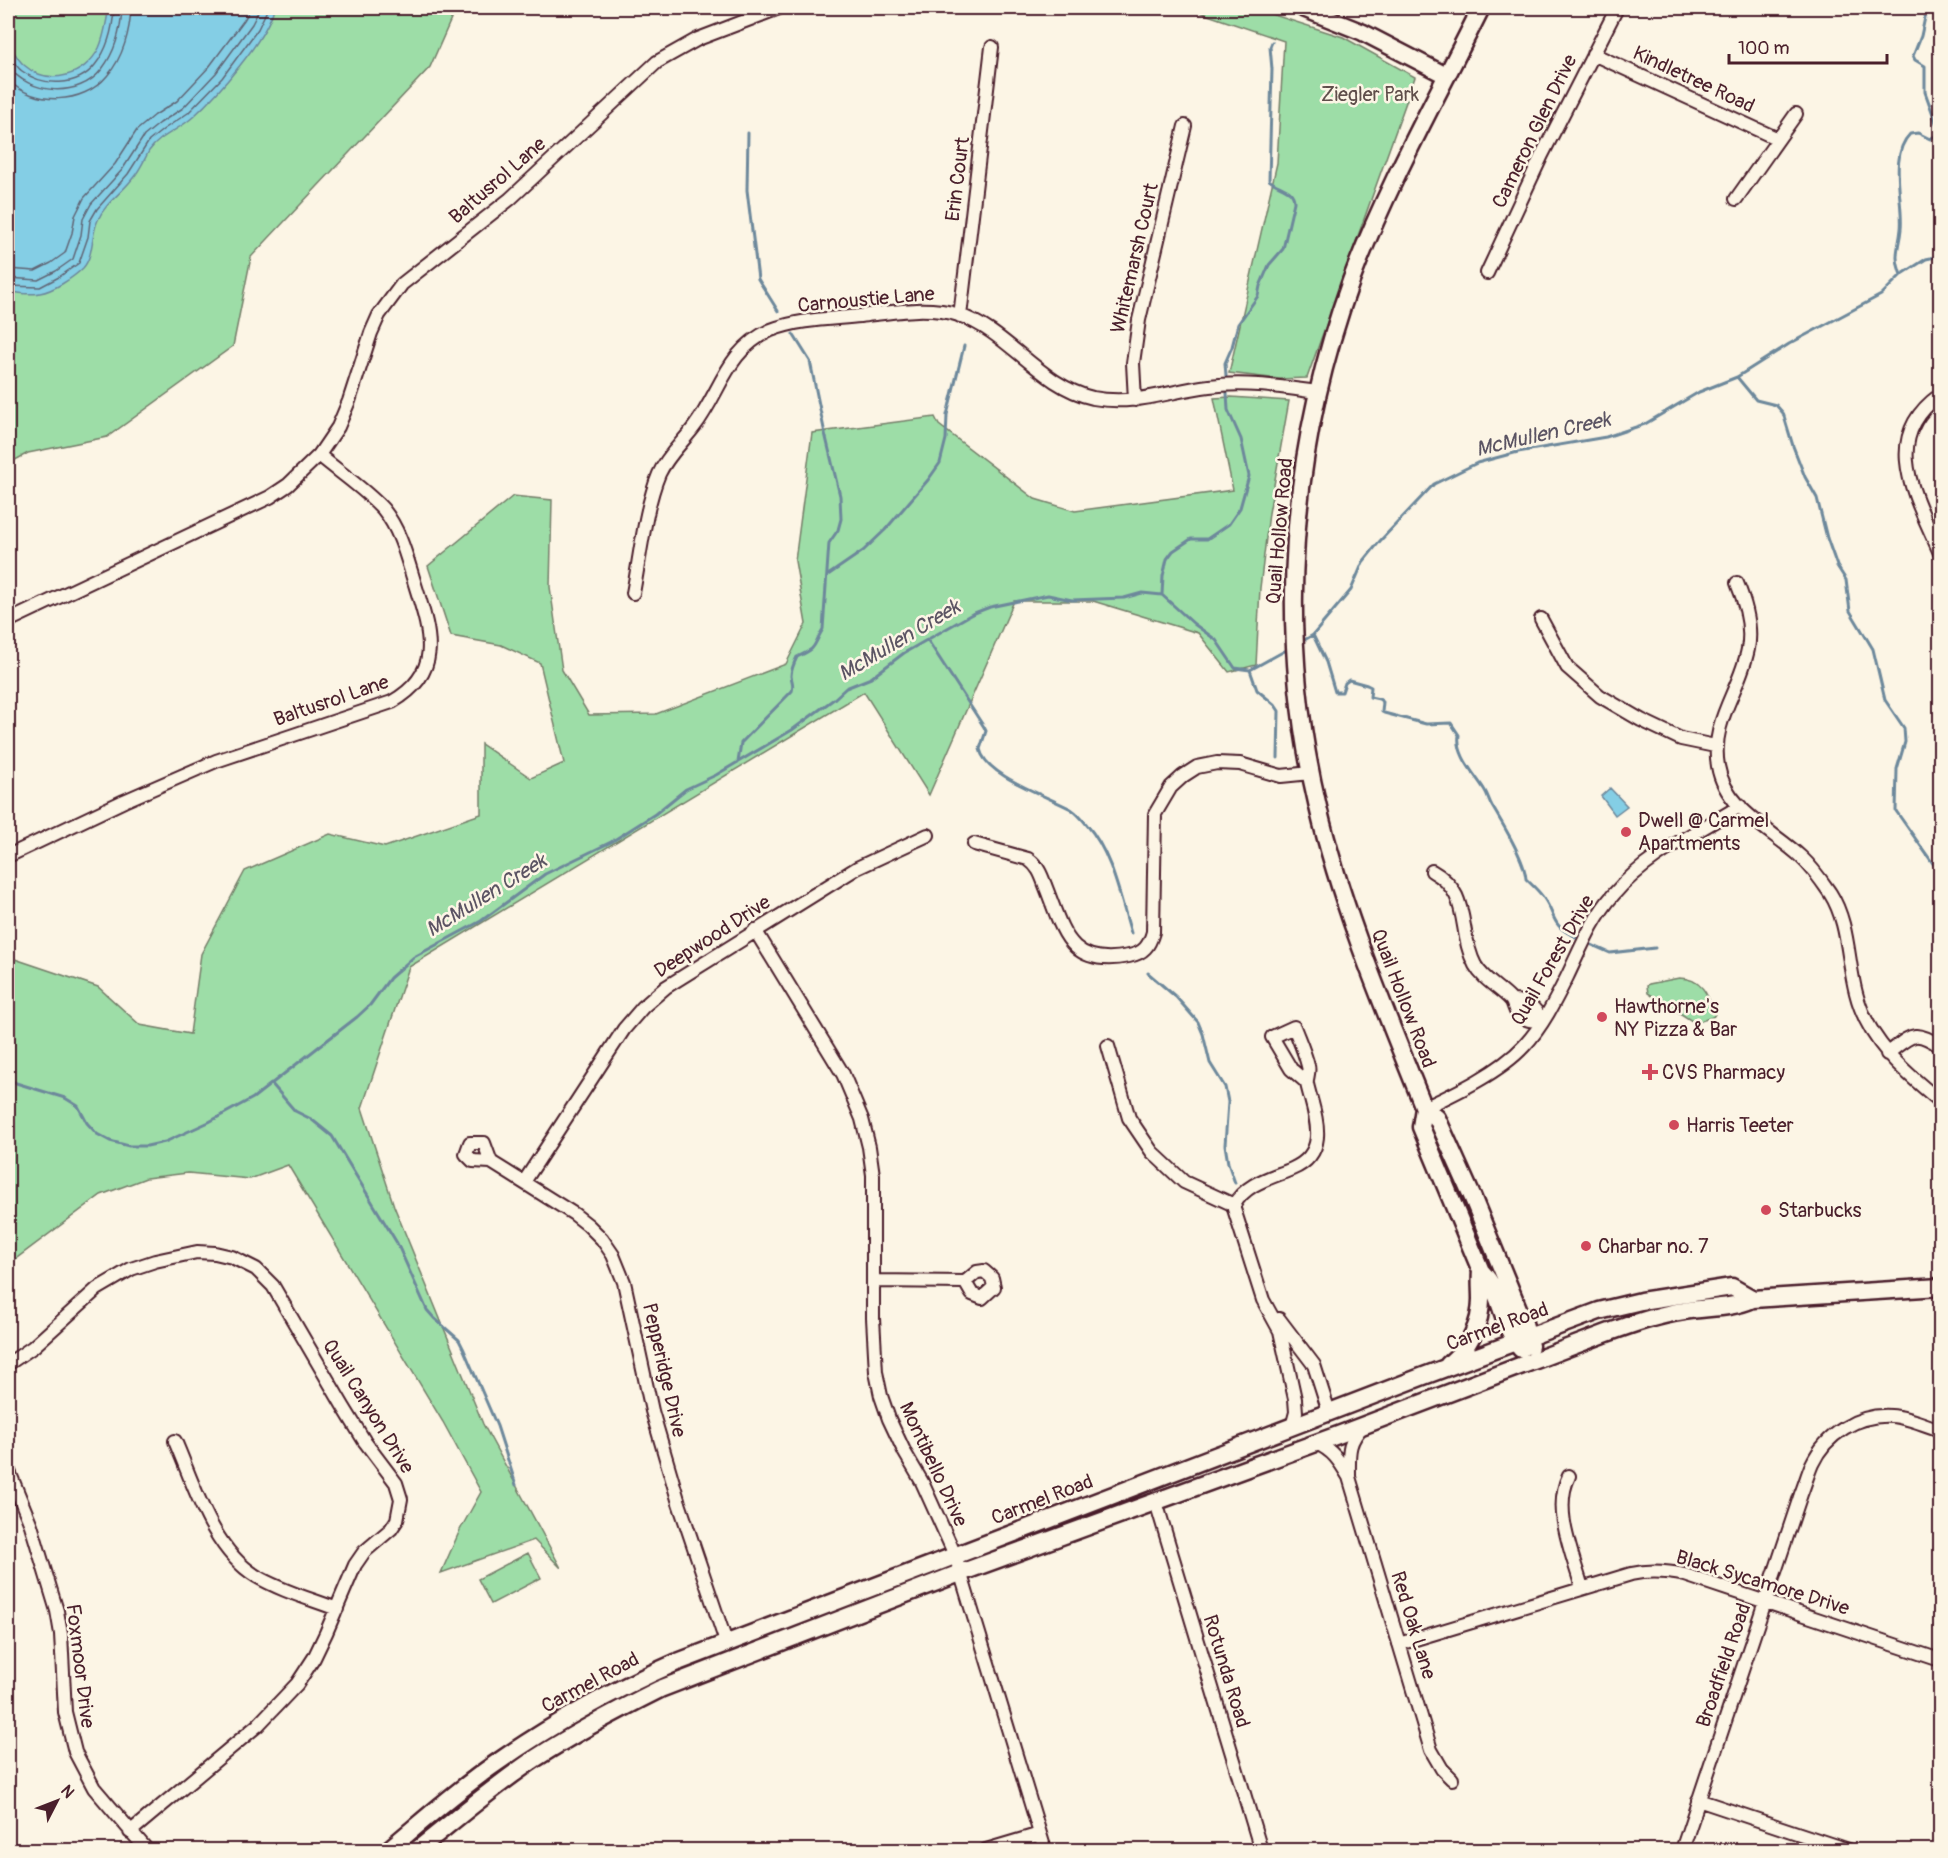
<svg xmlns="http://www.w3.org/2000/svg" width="1948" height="1858" viewBox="0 0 1948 1858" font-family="Pangolin,sans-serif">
  <rect width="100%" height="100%" fill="#fcf5e5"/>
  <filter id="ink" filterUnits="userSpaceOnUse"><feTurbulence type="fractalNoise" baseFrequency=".0167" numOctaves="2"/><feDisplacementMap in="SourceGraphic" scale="12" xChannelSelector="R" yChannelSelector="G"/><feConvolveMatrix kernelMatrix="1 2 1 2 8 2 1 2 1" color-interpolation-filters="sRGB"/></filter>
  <g filter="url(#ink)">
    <!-- green -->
    <path fill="#9ddda7" stroke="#747e69" stroke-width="1.5" d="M8,8h448l-26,59 -179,190 -18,89 -126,91 -79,16 -20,11z
      M1187,8h65l91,29 72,40 -108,301 -28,1 -50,-6 48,-210 7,-122z
      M1231,397l58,4 -20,112 -9,75 -4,77 -27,7 -31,-39 -105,-32h-79l-85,194 -65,-103 -455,275 -47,141 32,98 89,218 78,144 -27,-28 -93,33 19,-43 21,-38 -38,-70 -155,-257 -38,14 -62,-6 -42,5 -45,17 -91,68 -2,-1v-307l4,3 86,29 42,38 50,9 11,-80 44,-83 85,-37 55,13 96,-33v-70l50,34 33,-15 -24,-100 -39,-18 -50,-9 -23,-70 85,-70 39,4 -2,87 12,83 27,45 67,-1 130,-50 20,-40 -11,-63 17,-128 123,-16 4,8 96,74 40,12 158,-21 -19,-92z
      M1679,978c23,0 29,17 36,36l-2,3 -18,6 -47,-30 -1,-7 2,-2z
      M528,1553l13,25 -50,26 -13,-25z"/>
    <!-- water -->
    <path fill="#84cee5" stroke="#6d889b" stroke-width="1.5" d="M109,8h165c-7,30 -57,87 -81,109 -14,13 -33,18 -44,34 -5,9 -9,19 -16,27 -11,15 -28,25 -35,42 -7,14 -4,36 -15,48 -10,10 -30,23 -43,25 -10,2 -23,0 -32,-2v-249c5,8 9,17 16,23 25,22 61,11 75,-17 6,-13 7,-27 10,-40z
      M1610,788l17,18 -12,9 -14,-19z"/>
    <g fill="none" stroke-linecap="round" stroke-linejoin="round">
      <!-- shore -->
      <path stroke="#616575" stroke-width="1.5" d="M8,53c4,6 8,14 14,18 21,16 56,16 73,-6 13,-16 18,-38 19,-57
        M8,66c21,29 71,33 94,3 13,-17 19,-40 20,-61
        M8,80c26,26 75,25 99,-4 16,-18 23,-45 24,-68
        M8,269l27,2 16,-8 14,-10 7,-20 3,-17 9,-18 31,-34 22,-34 18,-15 22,-14 32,-34 35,-47 7,-12
        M8,278l30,2 18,-9 17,-12 8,-24 2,-16 8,-15 31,-34 22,-34 16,-13 23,-15 33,-35 36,-49 8,-16
        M8,286l32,1 19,-10 20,-14 9,-26 2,-16 7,-12 31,-35 21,-33 15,-12 24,-16 34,-35 36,-49 10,-21"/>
      <!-- stream -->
      <path stroke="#6d889b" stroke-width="3" d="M748,133l-1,57 11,89 20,32
        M1901,275c-8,-22 -2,-25 0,-46 3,-27 -13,-73 9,-95l8,-1 12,6 5,-3 4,-5 -14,-39v-26l-10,-6 -2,-4 8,-20 6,-28
        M1226,376l-1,-13 7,-16 6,-23 20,-28 2,-10 9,-21 14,-16 11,-47c0,-14 -16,-14 -25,-22l3,-111 -2,-22 2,-5
        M1737,377l19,23 20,5 7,8 10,33 12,31 12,21 10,40 10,28 9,14 4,31 23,38 12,51 19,28 1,14 -8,27 -1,42 38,54 6,6
        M828,575l35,-24 22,-21 43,-50 12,-17 6,-24 1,-24 17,-69
        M1162,595l1,-19 4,-17 6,-8 18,-12h16l22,-15 11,-16 9,-32 -8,-37 -13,-29 -1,-17
        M1313,635l13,27 9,30h7l3,-9 4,-3 18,5 4,2 -1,10 9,2 4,3 -1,10 2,1 42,11 25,-1 8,12c-3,20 15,38 25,54 4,6 5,12 8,17 10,17 33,54 34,73 5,5 12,11 17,18 14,19 6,28 33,40
        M927,639l57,88 2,4 -6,18c5,27 68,47 91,60 6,4 12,11 16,16 25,29 33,72 44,108
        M1301,642l12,-7 38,-45 12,-28 17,-21 54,-57 43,-21 41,-11 88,-15 39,-13 54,-32 38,-15 52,-33 92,-49 20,-20 25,-16 14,-3
        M1250,670l7,20 18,15 4,6 -1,47
        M738,762l3,-19 51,-52c2,-7 0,-8 -1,-15 0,-7 3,-13 6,-19 22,-10 15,-10 26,-28l6,-86 9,-13 3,-11 -1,-23 -16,-67 -14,-68 -17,-27
        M1592,945l18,8 45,-5
        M1148,973l28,24 22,25 5,12 7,29 15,24 3,15 -3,43 3,18 7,20
        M8,1078l8,5 49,15 13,8 9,17 10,11 13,7 19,5h18l18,-4 44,-20 44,-24 104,-81 13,-12 20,-27 24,-21 67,-36 64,-47 66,-32 44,-28 31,-25 30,-14 76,-45 42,-31 12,-11 25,-10 33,-25 68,-39 18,-7 58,-12 24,5 52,-2 18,-5 20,2 32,29 22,16 19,28 15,2 40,-22
        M271,1083l24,28 16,8 21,17 65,107 30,67 7,8 25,22 5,10 33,76 19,59"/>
      <!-- minor casing -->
      <g stroke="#4a1f2b" stroke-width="16">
        <path id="minor" d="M1593,54l185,85
          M1736,199l60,-85
          M1487,273l55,-118 75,-147
          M960,316l32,-269
          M1940,395c-62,44 -23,104 0,158
          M1135,400l-2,-37 6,-43 46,-194
          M319,455l19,-28 11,-26 22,-68 8,-18 23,-31 108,-85 147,-137 41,-23 81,-31
          M1737,583c8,19 15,45 11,66 -8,42 -38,72 -30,117 7,43 54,64 83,91 12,11 20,23 29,36 19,30 17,66 26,100 12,48 47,78 84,108
          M633,593c7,-35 12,-86 26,-119 8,-18 23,-31 35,-47 27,-35 32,-77 77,-97 28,-11 60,-11 89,-14 33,-4 67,-11 99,-1 50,17 81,71 134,83 42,8 75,-7 116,-12 36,-5 72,1 108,6
          M1541,619l26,48 33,29 41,24 40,19 34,7
          M8,621l262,-124 18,-12 31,-30c20,17 47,35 64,54 17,21 23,46 31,72 15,49 32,90 -22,121l-176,59 -92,40 -116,55
          M974,844l54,15c10,7 13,15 17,26 18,45 23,83 84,71 15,-3 20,-10 24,-24l2,-118 16,-27 12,-11 14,-9 20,-4 23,1 41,12 30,-3
          M1432,871c40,22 25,60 43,94 9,16 24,22 36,35 3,4 3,9 6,13 7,8 16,8 25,8 -7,-14 -14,-20 -30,-20
          M755,930l88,144 19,45 7,28 4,28v143l3,54 5,24 8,23 16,34 17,29 33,73 90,295
          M1108,1046l21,72 23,34 32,30 50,23
          M1887,1054c24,-18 26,-26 53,-8
          M1424,1108c32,-15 76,-36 100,-62 18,-19 31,-45 43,-69 14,-29 25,-58 47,-83 33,-39 83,-61 126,-88
          M491,1162l-18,-1 -7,-7 4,-11h14l7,19 83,52 14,11 14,14 11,16 11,27 28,129 27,92 47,139
          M524,1182l100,-153 19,-22 23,-20 191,-119 71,-33
          M1234,1205c12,-22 37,-27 58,-36 40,-17 22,-55 15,-85 -1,-6 3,-12 1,-18 -3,-13 -9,-26 -14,-39l-22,10 19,32 15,13
          M1234,1205v4l29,91 17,31 15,68 1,13 -4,15
          M873,1281l92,1 7,12 10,4 12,-11 -2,-9 -8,-7 -7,1 -12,10
          M1279,1319l35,46 15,47
          M8,1364l25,-17 64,-58 34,-20 24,-8 42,-9 18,1 17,4 24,12 17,17 70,120 22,36 31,41 5,16 -4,21 -6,9 -27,23 -9,13 -29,68 -12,25 -17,26 -39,41 -128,107
          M175,1441c20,46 37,108 81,135 25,15 55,23 81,33
          M1316,1443c18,8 24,19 33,34l82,273 11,19 10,10
          M8,1469l23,56 26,86 4,23 4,78 10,40 19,36 53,62
          M1349,1476c0,-23 -2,-33 14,-50
          M1569,1476c-17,33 4,79 13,112
          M1156,1502l105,348
          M1399,1644l232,-70c18,-4 35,-3 54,1l255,85
          M1698,1800l150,50
          M986,1850l54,-16
          M1682,1850l119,-356c4,-10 7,-21 11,-30 14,-30 46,-50 79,-48 17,1 34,9 49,14"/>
      </g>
      <!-- tertiary casing -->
      <g stroke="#4a1f2b" stroke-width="20">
        <path id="tertiary" d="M1302,8l60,24 85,44"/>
      </g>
      <!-- secondary casing -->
      <g stroke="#4a1f2b" stroke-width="21">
        <path id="secondary" d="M1481,8c-44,89 -95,179 -130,273 -61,169 -75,350 -33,526 24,103 67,203 106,301l-3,19 60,144c22,22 20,55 40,78
          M1424,1108l13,10 35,78 52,127 6,23
          M1448,1365c20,-17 33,-39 33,-66 0,-9 -1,-18 0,-28
          M388,1850c35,-29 69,-60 107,-86 57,-40 116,-73 180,-101l746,-286 178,-66 42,-10 91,-14 21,12
          M417,1850c39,-31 77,-64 119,-92 40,-26 82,-48 124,-69l300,-116 378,-138 269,-102c25,-9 50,-18 77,-22 23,-4 47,-2 69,-12l187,-12"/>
      </g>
      <!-- minor -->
      <use href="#minor" stroke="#fcf5e5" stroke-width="12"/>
      <!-- tertiary -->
      <use href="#tertiary" stroke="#fcf5e5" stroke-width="15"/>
      <!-- secondary -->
      <use href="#secondary" stroke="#fcf5e5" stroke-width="16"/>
    </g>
  </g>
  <!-- markers -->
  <g fill="#d1495b" stroke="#fcf5e5" stroke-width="2">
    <circle cx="1626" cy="832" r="6"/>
    <circle cx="1602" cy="1017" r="6"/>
    <path d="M1647 1063h6v6h6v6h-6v6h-6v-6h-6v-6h6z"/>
    <circle cx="1674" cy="1125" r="6"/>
    <circle cx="1766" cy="1210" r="6"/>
    <circle cx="1586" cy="1246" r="6"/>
  </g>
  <g text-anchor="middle" stroke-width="5" stroke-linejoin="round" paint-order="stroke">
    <!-- street labels -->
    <g font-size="20" fill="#4a1f2b" stroke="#fcf5e5">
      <text transform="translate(1694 79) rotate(25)" y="7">Kindletree Road</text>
      <text transform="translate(1534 131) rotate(-64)" y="7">Cameron Glen Drive</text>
      <text transform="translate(957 179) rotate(-83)" y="7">Erin Court</text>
      <text transform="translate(497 180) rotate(-41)" y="7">Baltusrol Lane</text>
      <text transform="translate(1134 258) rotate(-77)" y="7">Whitemarsh Court</text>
      <text transform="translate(866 299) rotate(-5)" y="7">Carnoustie Lane</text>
      <text transform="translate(1279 531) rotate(-85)" y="7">Quail Hollow Road</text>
      <text transform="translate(331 700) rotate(-19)" y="7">Baltusrol Lane</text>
      <text transform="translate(712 936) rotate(-33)" y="7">Deepwood Drive</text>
      <text transform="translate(1552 960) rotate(-60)" y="7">Quail Forest Drive</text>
      <text transform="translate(1404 998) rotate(69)" y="7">Quail Hollow Road</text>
      <text transform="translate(1497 1326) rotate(-20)" y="7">Carmel Road</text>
      <text transform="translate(665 1370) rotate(77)" y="7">Pepperidge Drive</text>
      <text transform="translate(369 1406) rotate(58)" y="7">Quail Canyon Drive</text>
      <text transform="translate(934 1464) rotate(65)" y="7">Montibello Drive</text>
      <text transform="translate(1042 1499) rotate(-21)" y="7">Carmel Road</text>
      <text transform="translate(1763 1582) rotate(17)" y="7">Black Sycamore Drive</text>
      <text transform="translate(1414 1625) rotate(73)" y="7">Red Oak Lane</text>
      <text transform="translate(1723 1665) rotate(-71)" y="7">Broadfield Road</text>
      <text transform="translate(81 1666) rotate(83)" y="7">Foxmoor Drive</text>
      <text transform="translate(1227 1671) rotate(73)" y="7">Rotunda Road</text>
      <text transform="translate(590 1682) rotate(-28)" y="7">Carmel Road</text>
    </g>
    <!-- park labels -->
    <g font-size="20" fill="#5f4e4a" stroke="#fcf5e5">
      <text x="1370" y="101">Ziegler Park</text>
    </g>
    <!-- poi labels -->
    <g font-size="20" fill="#4a1f2b" stroke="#fcf5e5" text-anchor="start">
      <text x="1638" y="827">Dwell @ Carmel<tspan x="1638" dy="23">Apartments</tspan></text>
      <text x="1614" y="1013">Hawthorne's<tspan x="1614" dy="23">NY Pizza &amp; Bar</tspan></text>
      <text x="1662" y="1079">CVS Pharmacy</text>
      <text x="1686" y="1132">Harris Teeter</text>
      <text x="1778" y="1217">Starbucks</text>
      <text x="1598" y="1253">Charbar no. 7</text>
    </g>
    <!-- water labels -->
    <g font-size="21" font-style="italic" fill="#5b5463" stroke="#fcf5e5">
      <text transform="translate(1543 434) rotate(-13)" y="7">McMullen Creek</text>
      <text transform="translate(899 640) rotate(-31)" y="7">McMullen Creek</text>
      <text transform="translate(486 895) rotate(-32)" y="7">McMullen Creek</text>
    </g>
  </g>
  <!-- margin -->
  <rect width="1948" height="1858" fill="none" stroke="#fcf5e5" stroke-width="30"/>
  <rect x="15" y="15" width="1918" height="1828" fill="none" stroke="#4a1f2b" stroke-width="2" filter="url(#ink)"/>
  <!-- north arrow -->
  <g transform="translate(57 1801) rotate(48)" stroke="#fcf5e5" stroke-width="4.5" paint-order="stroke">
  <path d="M0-4.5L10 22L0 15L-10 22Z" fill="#4a1f2b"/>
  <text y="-9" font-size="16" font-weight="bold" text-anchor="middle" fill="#4a1f2b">N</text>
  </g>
  <!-- scale -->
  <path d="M1729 54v9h158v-9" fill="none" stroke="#4a1f2b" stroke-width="3"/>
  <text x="1738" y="54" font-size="18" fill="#4a1f2b" stroke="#fcf5e5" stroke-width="4.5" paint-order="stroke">100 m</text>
</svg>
